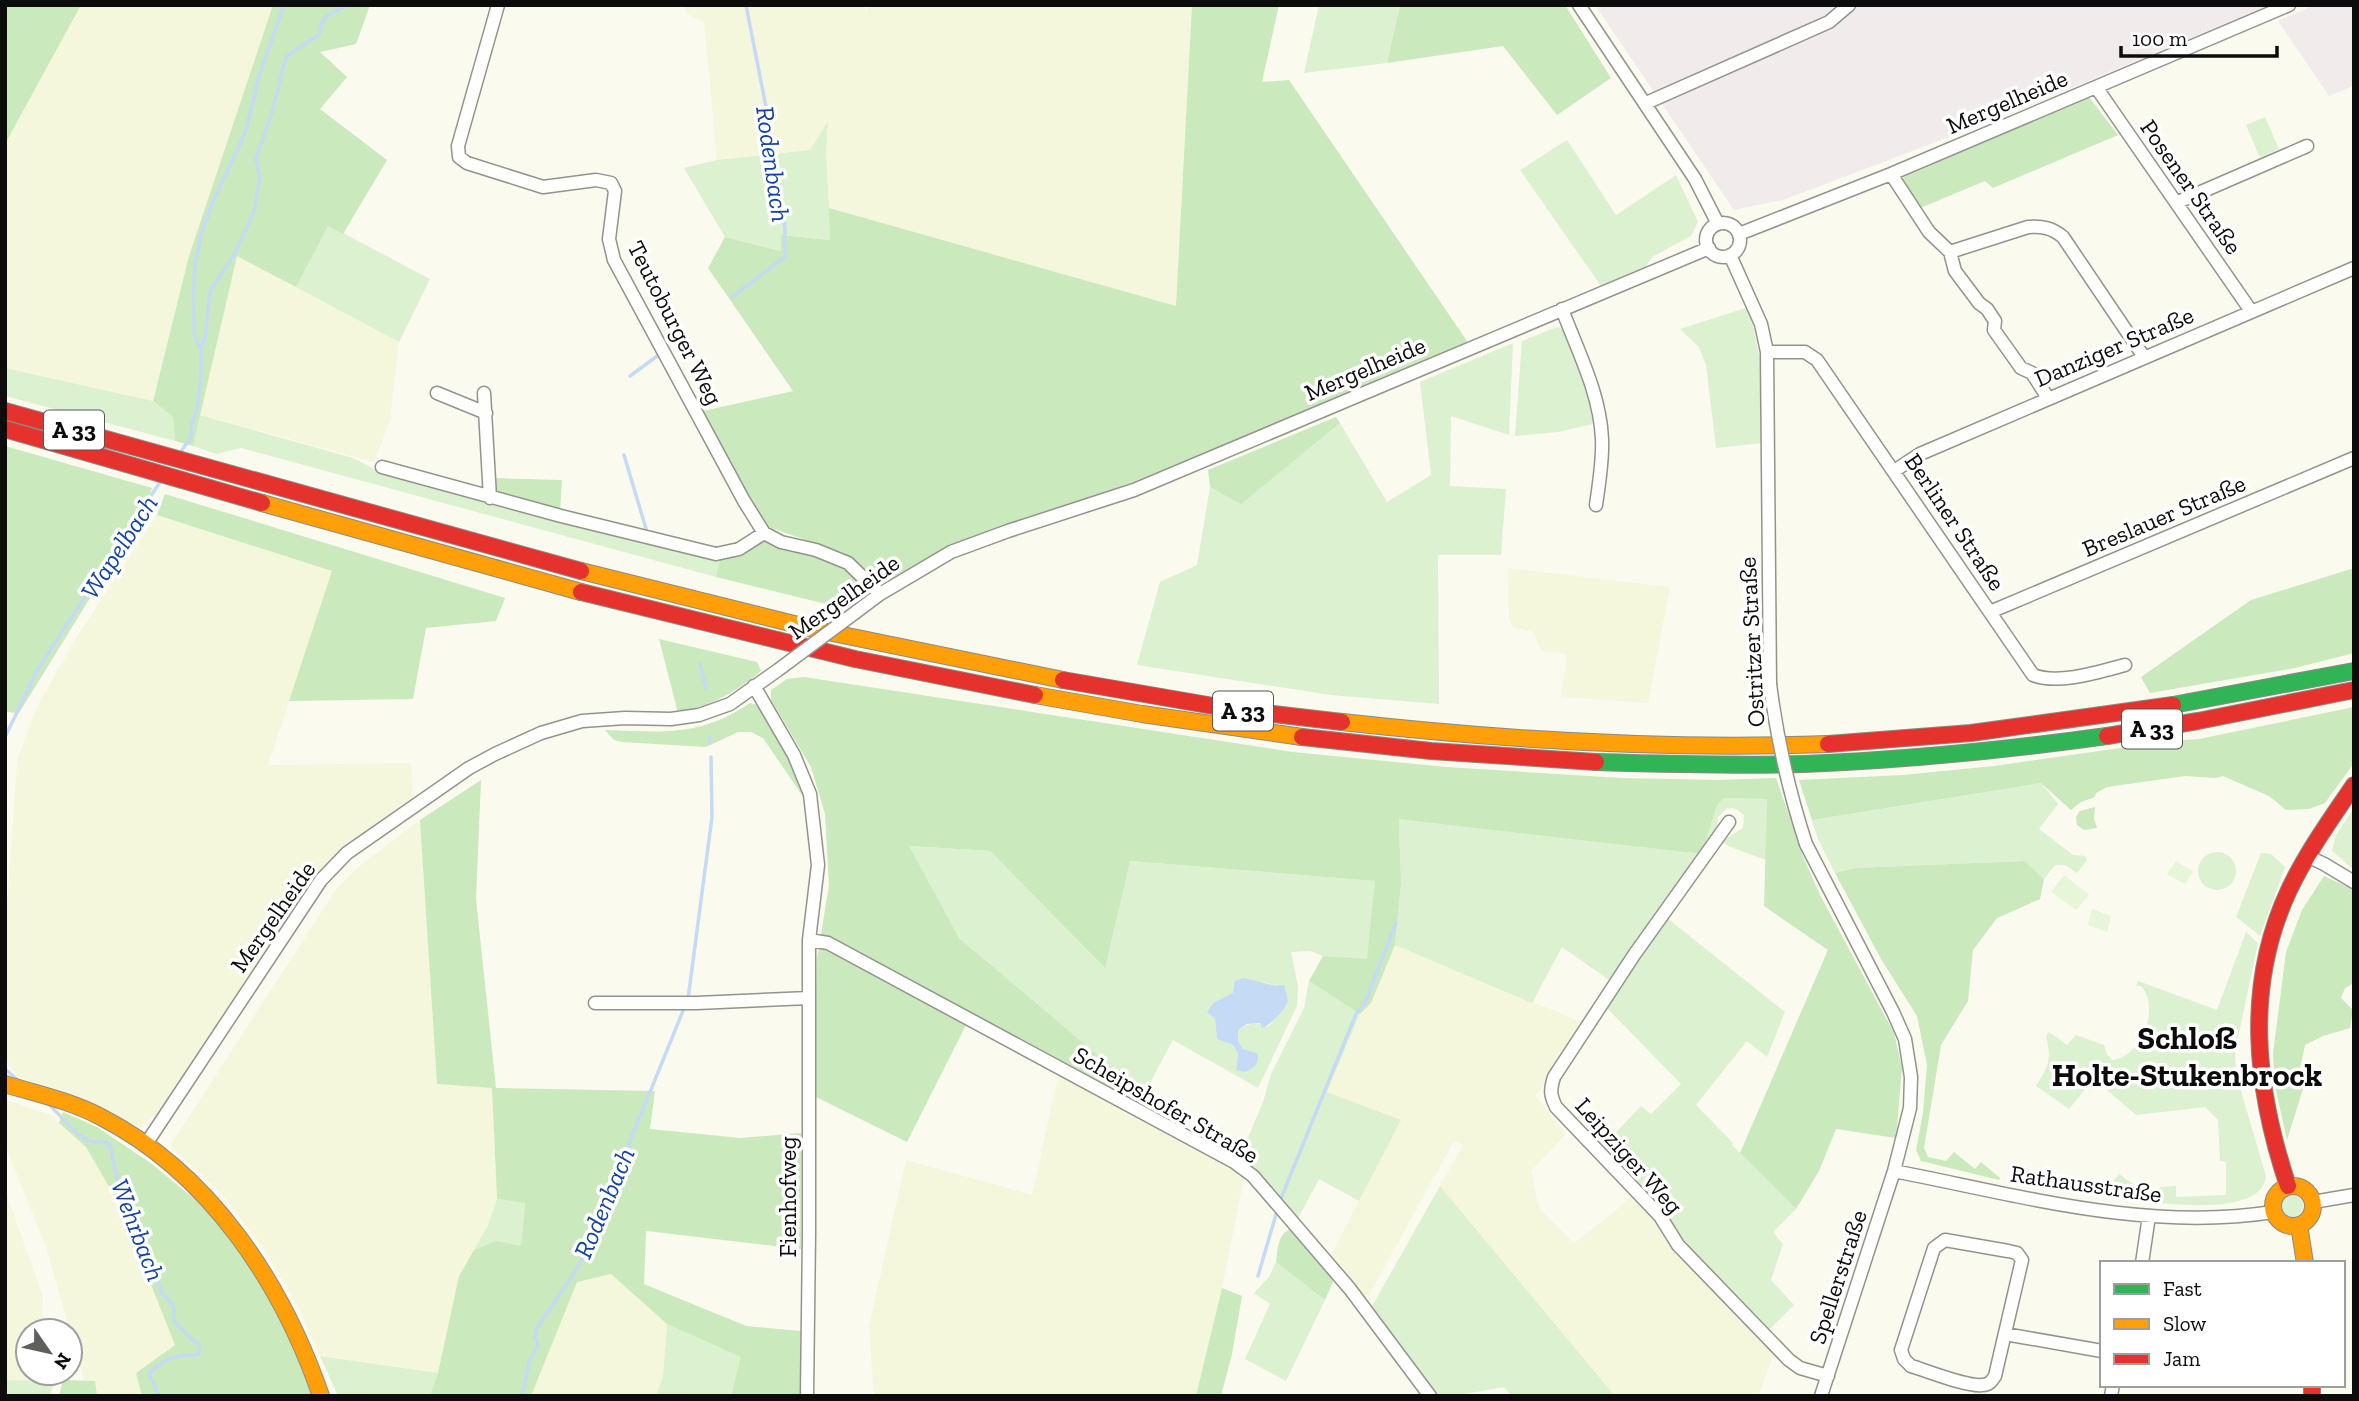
<svg xmlns="http://www.w3.org/2000/svg" width="2359" height="1401" viewBox="0 0 2359 1401" font-family="'Zilla Slab',serif">
  <rect width="100%" height="100%" fill="#fafaef"/>
  <!-- industrial -->
  <path fill="#f2ebec" d="M1595,5h674l-267,112 -219,83 -49,10z
    M2314,5h40v81l-25,10 -51,-75z"/>
  <!-- farmland -->
  <path fill="#f4f7db" d="M81,5h192l-84,251 -36,145 -148,-33v-224z
    M684,5h180l2,7 3,-7h323l-16,301 -347,-98 -3,-54 1,-32 -17,28 -93,10 -13,-138 -17,-8z
    M237,255l162,87 -9,78 -16,42 -174,-47z
    M157,515l176,56 -65,194 143,-2 2,34 -54,39 -45,39 -4,13 -134,202 -19,23 -17,15 -58,-30 -64,-21 -13,-19v-124l12,-172 8,-24 13,-33 38,-67z
    M1508,568l162,19 -22,116 -87,-6 6,-43 -25,-3 -9,-19 -20,-5 -4,-8z
    M420,820l17,264 55,4 5,111 -9,26 -29,51 -21,97 -118,-17 -21,-48 -36,-61 -42,-54 -51,-47 167,-258 20,-20z
    M1395,945l189,78 -48,73 30,38 -35,37 8,37 35,35 39,-30 18,-17h3l141,155 -17,45h-143l-175,-210 23,-41 -9,-4 -89,161 -36,-43 71,-139 -73,-28 33,-78 11,-11z
    M1059,1072l179,98 6,7 -22,111 -26,108h-322l-5,-70 37,-166 126,35z
    M5,1100l46,15 35,32 33,57 56,141 -39,28 6,23h-45l-3,-15 -10,-1 -38,-133 -41,-102z
    M5,1190l38,107 -1,34h-14v42h12v7h-35z
    M611,1274l56,50 -4,52 -7,20h-125l46,-115z"/>
  <!-- green -->
  <path fill="#dcf1cf" fill-rule="evenodd" d="M1319,5h81l-13,58 -83,10z
    M2265,117l14,32 -19,9 -14,-33z
    M828,121l-2,33 5,86 -49,-5v16l-57,-14 -41,-69 33,-8 93,-10z
    M1567,140l49,75 60,-40 22,47 -7,14 -39,21 -6,10 -45,19 -81,-116z
    M328,225l102,54 -31,63 -103,-55z
    M1749,307l12,58 1,78 -46,5 -10,-83 -7,-18 -19,-18z
    M1557,327l6,2 23,51 7,44 -35,8 -43,4 7,-95z
    M1513,343l-4,92 -58,-19 -1,70 56,3 -5,66h-63l1,149 -108,-9 -194,-30 23,-83 37,-17 13,-78 31,16 99,-80 47,79 44,-27 -11,-93z
    M5,368l148,33 20,16 2,24 -170,-45z
    M200,415l153,43 23,12 344,89 -4,18 -475,-129 -25,6 -23,-8z
    M2041,783l17,21 -19,25 34,26 12,1 2,4 -10,13 -12,-8h-10l-11,14 -21,-18 -169,7 -19,5 -17,-34 -6,-19z
    M1724,798l43,1 -1,61 -38,-14 -6,-5 21,-13 1,-13 -8,-6 -9,-1 -9,9 -2,17 -104,148 -50,-35 -30,56 -137,-58 6,-61 -2,-66 303,36 15,-49z
    M2354,808v62l-22,-19 4,-16z
    M908,846l82,5 114,116 26,-106 246,20 -9,79 -44,-4 -13,-5 -19,1 7,34 -1,20 -39,82 -85,-48 -29,54 -185,-156zM1264,982l12,4 2,29 -10,12c-12,-6 -20,-4 -30,3v11l5,8 14,4 -21,17 2,-17 -5,-8 -16,-6 -2,-20 -8,-8 6,-8z
    M2198 871a19 19 0 1 1 38 0a19 19 0 1 1-38 0Z
    M2261,853l10,1 14,13 -25,69 -24,-19z
    M1667,918l118,94 -18,45 -20,-16 -51,64 37,38 -1,2 64,64 -23,23 10,12 -12,36 23,25 -26,26 -86,-88 -81,-95 40,-42 10,8 30,-30 -76,-78z
    M2246,932l12,11 -23,109 1,22 30,102c-3,38 -87,29 -113,26v-8l7,-7 16,-1v11l50,-2v-33l-6,-1 -2,-41 -13,-13 -69,8 -37,-32h-9l-21,26 -33,-23c13,-21 16,-26 10,-50l3,-4 18,13 9,-10 28,10 3,9 5,6c29,-2 49,-53 29,-74h-5l2,-5 79,29z
    M1309,981l51,33 -33,78 74,28 -42,81 -40,-22 -22,41 -58,-61 24,-57 8,-28 33,-66z
    M2119,1174l24,17 -1,10 -39,-6z
    M1440,1186l175,210h-103l-8,-9 -51,9h-20l-62,-88z
    M2281 1206a11 11 0 1 1 22 0a11 11 0 1 1-22 0Z
    M497,1199l28,3 -4,45 -25,-6 -22,9 14,-25z
    M1276,1262l49,38 -39,81 -41,-22 25,-55 -16,-11 15,-16z
    M667,1324l75,33 -11,39h-75l7,-20z
    M320,1356l118,17 -8,23h-92z
    M5,1380l50,1 -5,15h-45z"/>
  <!-- forest -->
  <path fill="#cae9bc" d="M5,5h76l-76,139z
    M273,5h97l-14,39 -36,8 27,25 -27,32 67,51 -44,74 -15,-8 -32,61 -59,-31 -44,190 -18,-5 -2,-24 -20,-16 36,-145z
    M1192,5h87l-17,77 27,-2 180,264 -339,139 -183,64 -66,37 -37,-31 -76,-26 -36,-58 -29,-58 90,-20 -85,-123 17,-31 56,14v-16l49,5 -1,-32 347,98z
    M1400,5h165l46,73 -54,37 -54,-69 -116,17z
    M2089,97l29,38 -125,53 -8,-7 -65,27 -20,-29z
    M1336,417l4,6 -99,81 -31,-17 -2,-17z
    M5,446l147,42 -7,21 -126,204 -14,-1z
    M492,478l70,2 -2,32 -66,-20z
    M165,494l340,104 -9,23 -70,7 -13,71 -124,2 43,-130 -175,-56z
    M766,541c37,15 69,13 98,44l-2,12 -5,5 -31,2 -110,-27 4,-18z
    M2354,568v85l-59,15 -145,25 -9,-16 110,-77z
    M659,639l98,23 4,9c-26,22 -50,34 -83,42z
    M804,677l489,75 153,15 175,11 96,2 59,-2 27,78 16,37 75,140 8,35 -6,70 -60,-9 -17,42 -23,38 -56,-56 88,-203 -64,-44 3,-107 -43,-1 -7,7 -15,49 -303,-35 2,65 -6,61 -24,58 -11,11 -51,-33 14,-25 44,3 8,-78 -245,-20 -25,107 -115,-117 -81,-5 50,92 185,156 -7,10 -166,-89 -64,127 -93,-46 3,-137 12,-74 -4,-71 -14,-47 -40,-67v-10l16,-11z
    M750,703l11,3 29,50 17,39 5,34 -10,-34 -39,-57 -12,-6h-13l-32,15 -84,-5 -8,-2 -9,-10c58,2 95,7 145,-27z
    M2354,707v56l-29,40 -16,6 -23,1 -17,-14 -46,-20 -7,2 -31,-2 -78,11 -11,6 -1,4 -14,5 -10,8 -30,-27 -229,37 -13,-40 104,-5 91,-9 176,-25 29,-2z
    M481,780l-5,119 20,189 159,3 -5,38 90,9 61,-5v116l-155,-18 -2,53 102,42 55,5v65h-70l10,-39 -74,-33 -56,-50 -34,8 -46,114h-101l8,-23 21,-97 15,-26 22,-9 25,5 4,-43 -28,-4 -5,-111 -55,-4 -17,-264z
    M2095,807l-1,12 3,9 -13,2 -7,-5 -1,-8 4,-6z
    M2024,861l20,18 -4,20 -43,19 -24,32 -5,51 -27,44 -17,103 4,9 18,4 8,-9 21,17 6,-7 19,16 -1,2 -78,-19 -5,-11 7,-37 4,-48 -10,-49 -36,-57 -46,-86 19,-5z
    M2324,876l30,14v93l-9,5 -4,10 12,12 -3,18 -27,8 -18,9 -7,33 5,11 -16,51 -12,-54 -2,-32 13,-102 16,-42z
    M63,1112l34,15 55,37 52,43 45,57 33,56 16,32 14,44h-170l-6,-23 39,-28 -56,-141 -33,-57 -27,-24z
    M1291,1229l43,51 -9,20 -49,-38c2,-12 1,-28 15,-33z
    M1222,1288l20,8 -10,58 -11,42h-25z
    M63,1380l32,1 2,15h-38z"/>
  <!-- pitch -->
  <path fill="#e7f5d8" d="M2176,861l17,10 -8,13 -18,-10z
    M2064,875l25,20 -13,15 -25,-18z
    M2092,909l19,7 -4,16 -19,-7z"/>
  <!-- water -->
  <path fill="#c5daf5" d="M1244,978l32,8 8,-1c1,6 5,12 3,18 -2,7 -19,24 -25,25l-2,-5 -13,1 -9,6v11l5,8 14,4c3,11 -3,15 -12,19l-9,-2 2,-17 -5,-8 -16,-6 -2,-20 -8,-7 6,-9 20,-10 2,-12z"/>
  <g fill="none" stroke-linecap="round" stroke-linejoin="round">
    <!-- stream -->
    <path stroke="#c5daf5" stroke-width="3.5" d="M732,297l53,-40v-28l-10,-76 -29,-148
      M201,348c-9,-11 -6,-18 -7,-30 -2,-43 1,-71 17,-111 10,-27 26,-51 35,-78 5,-17 8,-35 13,-52 8,-24 17,-48 25,-72
      M630,376l30,-22
      M180,453l11,-16 1,-13 5,-16 4,-31v-29l4,-10 5,-47 23,-34 21,-45 6,-35 -4,-19 16,-45 13,-53 2,-4 33,-22c2,-22 11,-20 29,-29
      M624,455l23,77
      M700,664l6,24
      M5,737l33,-68 122,-187
      M710,737v6
      M688,999l24,-182 -1,-60
      M5,1069l14,12
      M47,1103c21,17 29,42 59,39l4,4 13,57 23,41 16,49 11,12 2,17 16,17 7,4 2,7 -3,5c-23,0 -32,3 -48,19l10,22
      M1280,1201l76,-187 9,-11 31,-80
      M1258,1276l19,-65
      M522,1396l7,-34 9,-16 -3,-9 2,-9 43,-64 105,-258"/>
    <!-- street casing -->
    <g stroke="#93938e" stroke-width="15">
      <path id="street" d="M498,5l-40,141 1,11 8,6 76,24 53,-7 15,3 4,8 -6,48 5,21 130,241 20,32 17,9 35,8 32,13 32,31
        M1579,5l116,174 23,45
        M2096,87l155,224
        M1646,103l183,-81 20,-17
        M1891,174l38,58 21,20 5,19 24,32 8,6 8,12 -1,9 27,38 11,5 16,25
        M2178,202l129,-56
        M1706 240a17 17 0 1 1 34 0a17 17 0 1 1-34 0Z
        M1739,234l152,-60 398,-169
        M1950,252l78,-25c15,-1 24,1 35,10l81,120
        M1730,255l31,69 6,28 3,332
        M1562,309c16,43 38,84 40,130 1,22 -3,44 -6,66
        M1767,352h38l12,8 216,315c25,10 66,-3 92,-10
        M437,393l49,20
        M484,393l6,105
        M382,467l179,49 155,38 23,-5 25,-16
        M1894,471l26,-17 434,-186
        M856,612l24,-18 71,-42 57,-21 126,-41 575,-242
        M1990,612l364,-154
        M754,686l40,69 16,39 8,71 -9,75v294l-2,162
        M1729,822l-95,133 -80,122c-4,13 -4,18 2,30l104,109 18,29 111,115 11,8 28,8
        M1806,844l87,168 12,27 6,38 -1,31 -16,63 -73,225
        M2307,856l17,8 30,18
        M809,940l19,3 406,219 19,14 97,113 80,107
        M595,1003h102l112,-5
        M146,1144l175,-264 26,-27 122,-85 26,-14 46,-21 41,-12 43,-3 46,1 28,-4 31,-11 48,-34
        M1894,1171c124,24 252,61 379,41
        M2313,1202l41,-7
        M1945,1240l63,11 9,2 5,7 -27,116c-3,5 -6,9 -13,9 -15,2 -54,-14 -71,-19l-7,-7 -3,-9 33,-102z
        M2142,1263l7,-47
        M2005,1334l97,17
        M2111,1396l2,-11"/>
    </g>
    <!-- fast casing -->
    <g stroke="#8a8a85" stroke-width="18">
      <path id="fast" d="M2173,705l181,-34
        M1596,762c69,2 138,4 208,2 101,-4 202,-14 303,-28"/>
    </g>
    <!-- slow casing -->
    <g stroke="#8a8a85" stroke-width="18">
      <path id="slow" d="M262,503l319,89
        M581,571l237,59 245,50
        M1035,695l107,19 160,23
        M1342,722c161,18 324,28 486,22
        M5,1084c32,10 66,17 96,33 109,56 181,166 220,279
        M2273 1206a20 20 0 1 1 40 0a20 20 0 1 1-40 0Z
        M2299,1225l6,38"/>
    </g>
    <!-- jam casing -->
    <g stroke="#8a8a85" stroke-width="18">
      <path id="jam" d="M5,411l576,160
        M5,429l257,74
        M581,592l274,67 180,36
        M1063,680l168,29 111,13
        M2107,736l91,-15 156,-31
        M1302,737l129,14 165,11
        M1828,744l143,-11 202,-28
        M2288,1186c-33,-99 -44,-200 1,-296 18,-38 42,-71 65,-105
        M2312,1385v11"/>
    </g>
    <!-- street -->
    <use href="#street" stroke="#fefefd" stroke-width="12"/>
    <!-- fast -->
    <use href="#fast" stroke="#30b455" stroke-width="16"/>
    <!-- slow -->
    <use href="#slow" stroke="#ff9f0a" stroke-width="16"/>
    <!-- jam -->
    <use href="#jam" stroke="#e5322d" stroke-width="16"/>
    <!-- street-bridge casing -->
    <g stroke="#93938e" stroke-width="15" stroke-linecap="butt">
      <path id="street-bridge" d="M778,670l78,-58
        M1770,684c7,55 19,108 36,160"/>
    </g>
    <!-- street-bridge -->
    <use href="#street-bridge" stroke="#fefefd" stroke-width="12"/>
  </g>
  <g text-anchor="middle" stroke-width="7" stroke-linejoin="round" paint-order="stroke">
    <!-- shield labels -->
    <g fill="#fff" stroke="#555" stroke-width="2">
      <rect x="44" y="410.5" width="60" height="39" rx="5"/>
      <rect x="1213" y="691.5" width="60" height="39" rx="5"/>
      <rect x="2122" y="709.5" width="60" height="39" rx="5"/>
    </g>
    <g font-size="23" font-weight="bold" fill="#0c0c0c">
      <text x="74" y="438">A 33</text>
      <text x="1243" y="719">A 33</text>
      <text x="2152" y="737">A 33</text>
    </g>
    <!-- street labels -->
    <g font-size="24" fill="#0c0c0c" stroke="#fff">
      <text transform="translate(2007 102) rotate(-23)" y="8">Mergelheide</text>
      <text transform="translate(2191 187) rotate(55)" y="8">Posener Straße</text>
      <text transform="translate(675 323) rotate(63)" y="8">Teutoburger Weg</text>
      <text transform="translate(2114 347) rotate(-23)" y="8">Danziger Straße</text>
      <text transform="translate(1365 369) rotate(-23)" y="8">Mergelheide</text>
      <text transform="translate(2164 516) rotate(-23)" y="8">Breslauer Straße</text>
      <text transform="translate(1955 522) rotate(56)" y="8">Berliner Straße</text>
      <text transform="translate(844 597) rotate(-35)" y="8">Mergelheide</text>
      <text transform="translate(1752 642) rotate(-93)" y="8">Ostritzer Straße</text>
      <text transform="translate(273 917) rotate(-55)" y="8">Mergelheide</text>
      <text transform="translate(1166 1105) rotate(30)" y="8">Scheipshofer Straße</text>
      <text transform="translate(1629 1156) rotate(48)" y="8">Leipziger Weg</text>
      <text transform="translate(2086 1184) rotate(8)" y="8">Rathausstraße</text>
      <text transform="translate(788 1197) rotate(-90)" y="8">Fienhofweg</text>
      <text transform="translate(1838 1277) rotate(-72)" y="8">Spellerstraße</text>
    </g>
    <!-- water labels -->
    <g font-size="26" font-style="italic" fill="#13439f" stroke="#fff">
      <text transform="translate(773 164) rotate(82)" y="9">Rodenbach</text>
      <text transform="translate(119 547) rotate(-57)" y="9">Wapelbach</text>
      <text transform="translate(604 1203) rotate(-67)" y="9">Rodenbach</text>
      <text transform="translate(138 1230) rotate(69)" y="9">Wehrbach</text>
    </g>
    <!-- district labels -->
    <g font-size="32" font-weight="bold" fill="#0c0c0c" stroke="#fff">
      <text x="2187" y="1049">Schloß<tspan x="2187" dy="37">Holte-Stukenbrock</tspan></text>
    </g>
  </g>
  <!-- border -->
  <rect width="2359" height="1401" fill="none" stroke="#0c0c0c" stroke-width="14"/>
  <!-- legend -->
  <rect x="2100" y="1261" width="245" height="126" fill="#ffffff" stroke="#9e9e9e" stroke-width="2"/>
  <rect x="2114" y="1284" width="35" height="10" fill="#30b455" stroke="#9e9e9e" stroke-width="2"/>
  <text x="2163" y="1296" font-size="21" fill="#0c0c0c">Fast</text>
  <rect x="2114" y="1319" width="35" height="10" fill="#ff9f0a" stroke="#9e9e9e" stroke-width="2"/>
  <text x="2163" y="1331" font-size="21" fill="#0c0c0c">Slow</text>
  <rect x="2114" y="1354" width="35" height="10" fill="#e5322d" stroke="#9e9e9e" stroke-width="2"/>
  <text x="2163" y="1366" font-size="21" fill="#0c0c0c">Jam</text>
  <!-- north arrow -->
  <g transform="translate(49 1352) rotate(124)"><circle r="33" fill="#ffffff" stroke="#9e9e9e" stroke-width="2"/>
  <path d="M0-5L12 26L0 18L-12 26Z" fill="#5f5f5b"/>
  <text y="-10" font-size="19" font-weight="bold" text-anchor="middle" fill="#0c0c0c">N</text>
  </g>
  <!-- scale -->
  <path d="M2121 46v10h156v-10" fill="none" stroke="#0c0c0c" stroke-width="3.5"/>
  <text x="2132" y="46" font-size="21" fill="#0c0c0c" stroke="#ffffff" stroke-width="5" paint-order="stroke">100 m</text>
</svg>
